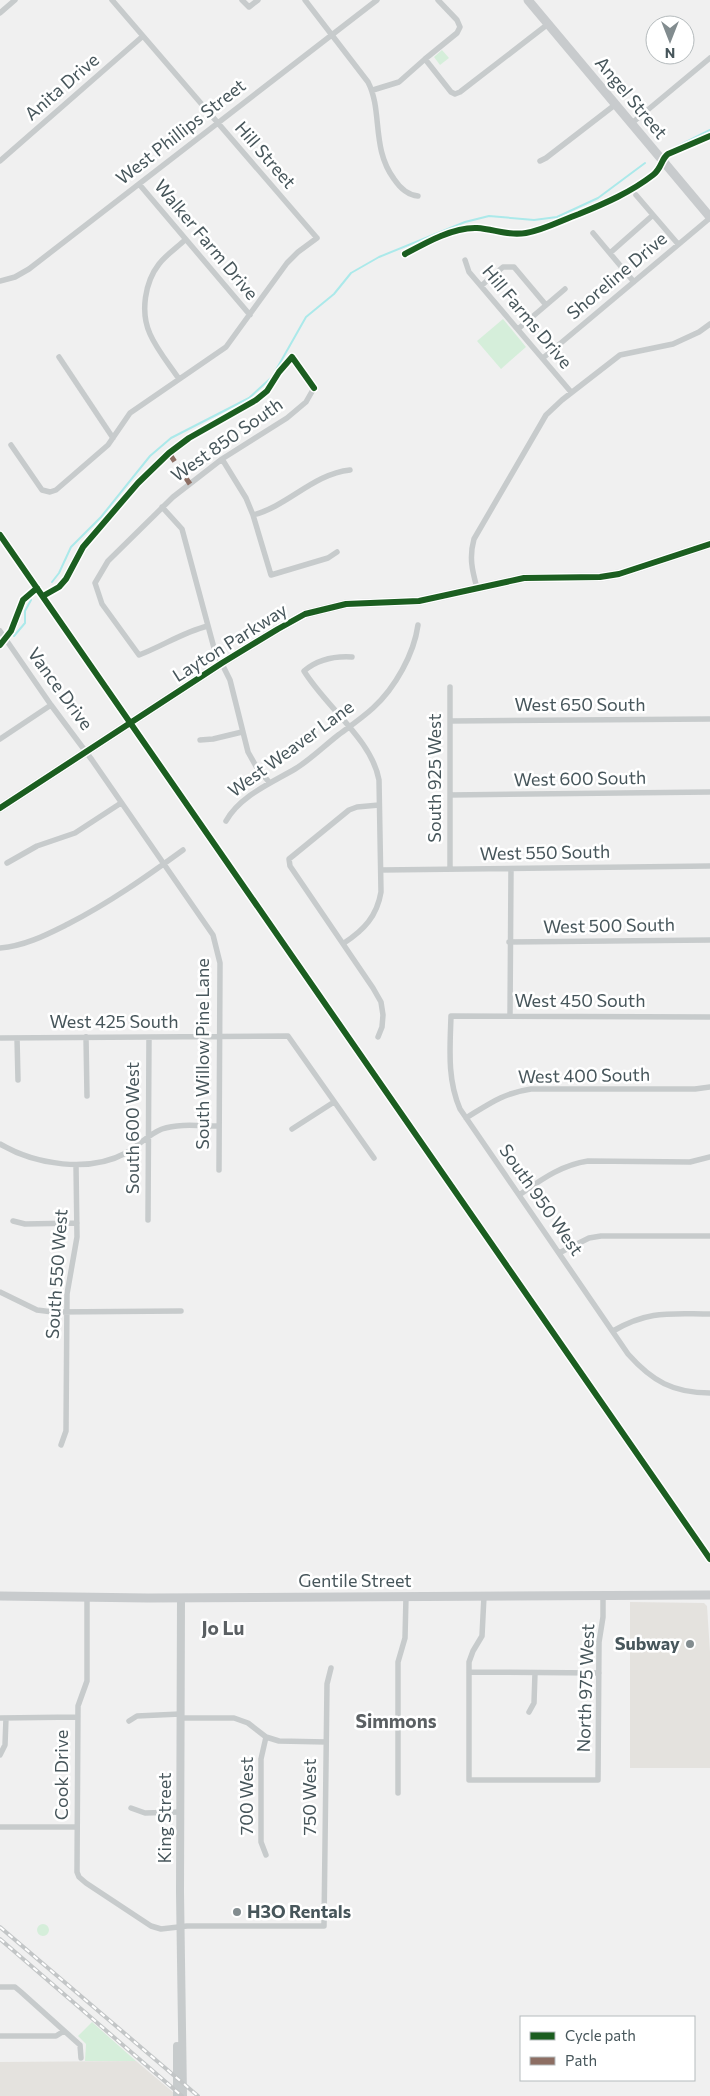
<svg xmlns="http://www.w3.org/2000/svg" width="710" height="2096" viewBox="0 0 710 2096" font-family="Commissioner,sans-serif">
  <rect width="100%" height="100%" fill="#f0f0f0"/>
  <!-- commercial -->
  <path fill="#e4e2de" d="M630,1602l74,1 3,3 3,46v116h-80z
    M136,2061l38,32v3h-174v-34z"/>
  <!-- green -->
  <path fill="#d5eeda" d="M442,50l7,8 -9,7 -6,-8z
    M503,319l23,28 -25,22 -24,-28z
    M37 1930a6 6 0 1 1 12 0a6 6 0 1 1-12 0Z
    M92,2022l44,39h-51l1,-17 -8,-8z"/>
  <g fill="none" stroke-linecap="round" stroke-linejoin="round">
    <!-- stream -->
    <path stroke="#abe9ea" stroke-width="2" d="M668,151l42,-21
      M52,582l7,-9 12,-26 30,-30 49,-61 21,-18 78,-40 23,-21 34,-60 28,-23 17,-21 28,-16 86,-35 24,-6 45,4 23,-3 41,-19 47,-35
      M14,636l11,-13v-12l6,-11"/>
    <!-- minor -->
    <path stroke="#c7cbcc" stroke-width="5.5" d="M242,0l7,7 9,-7
      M305,0l63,82c15,29 3,66 26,97 6,9 13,16 24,17
      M0,13l15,-13
      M425,59l32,-26 3,-6 -3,-7 -19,-20
      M373,90l26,-8 26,-23 26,33 4,2 5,-2 88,-68
      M632,123l78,-65
      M0,161l143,-125
      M540,161l6,-3 70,-54
      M139,184l111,131
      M636,195l42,49
      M593,233l41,49
      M610,253l43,-38
      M465,260l4,12 102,120
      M0,281l15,-4 14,-8 348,-269
      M481,286l22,-19h11l32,38
      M518,329l47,-40
      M59,357l54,81
      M543,358l167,-140
      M179,379c-10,-15 -22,-29 -29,-45 -10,-22 -5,-52 9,-70 7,-9 17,-16 26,-24
      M11,445l31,45 8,2 6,-2 52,-45 22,-32 96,-66 61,-84 11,-11 19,-14 -205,-238
      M222,459l24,39 7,17 18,60 57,-17 9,-6
      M162,507l20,22 32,119 16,32 18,72 9,16 12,14
      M253,515c35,-9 60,-41 97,-45
      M477,588c-5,-18 -8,-31 -3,-49l72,-124 16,-15 58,-45 53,-11 26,-12 11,-8
      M208,626c-25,6 -45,20 -69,29l-37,-51 -7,-21 13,-22 65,-64 49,-38 65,-41 19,-16 8,-14
      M0,631l51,74 41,55 121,175 7,28 -1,207
      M450,721l260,-2
      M0,739l51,-34
      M200,740l13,-1 29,-7
      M450,795l260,-3
      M226,821c14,-25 45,-38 69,-52 15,-9 28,-22 42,-33 12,-9 25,-18 36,-28 22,-20 41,-54 45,-83
      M7,863l30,-17 38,-13 46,-30
      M450,869v-182
      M381,870l329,-4
      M509,942l201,-2
      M344,943c20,-13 33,-27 37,-51l-2,-112c-7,-40 -53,-73 -75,-109 13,-11 31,-15 48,-14
      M0,948c25,-2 46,-13 68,-24 41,-21 78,-47 115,-74
      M510,1016l1,-147
      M710,1017l-259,-1c-1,32 -4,63 9,93l168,245c24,27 45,39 82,39
      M86,1037l1,59
      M378,1037l4,-10 1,-12 -2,-13 -8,-14 -83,-122 -1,-7 60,-49 8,-3 22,-2
      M0,1038l288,-2 86,122
      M17,1038l1,42
      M466,1118c23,-14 37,-25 65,-29h164l15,-2
      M292,1129l42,-27
      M0,1144c36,21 89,29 126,9 12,-7 23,-19 36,-24 17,-6 39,-3 57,-3
      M519,1195c22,-15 42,-30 69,-34l102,1 20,-5
      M148,1220l1,-183
      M13,1221l12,3 52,-1
      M559,1253l30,-15 12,-2h109
      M0,1292l37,18 16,2 128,-1
      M613,1331c36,-21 57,-17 97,-17
      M61,1445l5,-14 1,-137 10,-57 -1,-72
      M484,1596l-2,40 -9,15 -4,11v118h129l1,-138 4,-25v-21
      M87,1598v83l-9,25 -1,166 2,5 7,6 65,43 10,3 26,-3h137l3,-242 4,-16
      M469,1672l130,1
      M529,1712l5,-9 1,-30
      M0,1718l78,-1
      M180,1718h54l14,5 18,14 13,4 47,1
      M129,1721l8,-5 43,-2
      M0,1755l5,-10 1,-27
      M398,1793v-131l7,-24 1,-41
      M131,1808l14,5 35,-1
      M0,1827h77
      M266,1855l-5,-13v-83l5,-22
      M0,1987h15l6,5 59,53 1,13
      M0,2036h56l8,-5"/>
    <!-- tertiary -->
    <path stroke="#c7cbcc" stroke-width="8" d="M181,1598l-1,294 3,204
      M177,2096v-50"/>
    <!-- secondary -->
    <path stroke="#c8cbcd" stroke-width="9" d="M528,0l182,217
      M0,808l222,-145 56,-34 27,-15 41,-10 73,-3 105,-23 76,-1 19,-3 91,-30
      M0,1596l148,2 562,-3"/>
    <!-- rail casing -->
    <g stroke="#c3c6c7" stroke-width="4">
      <path id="rail" d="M0,1927l198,169
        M0,1939l182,157"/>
    </g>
    <!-- rail -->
    <use href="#rail" stroke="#fff" stroke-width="2" stroke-dasharray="5.5" stroke-linecap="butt"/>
    <!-- quiet -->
    <path stroke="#8d6e63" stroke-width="5" stroke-dasharray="10 5" stroke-linecap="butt" d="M169,453l21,31"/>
    <!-- cycleway casing -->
    <g stroke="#fff" stroke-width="9">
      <path id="cycleway" d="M405,254c20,-11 48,-27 72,-26 17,1 31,8 49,5 18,-3 36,-13 53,-19 27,-11 52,-22 74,-39 9,-7 8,-16 15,-21l42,-18
        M0,535l710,1024
        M43,596l16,-9 7,-8 17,-32 55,-64 31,-30 20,-15 67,-38 11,-9 12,-19 13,-15 22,31
        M0,645l11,-14 12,-31 14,-12
        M0,808l222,-145 56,-34 27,-15 41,-10 73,-3 105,-23 76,-1 19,-3 91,-30"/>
    </g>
    <!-- cycleway -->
    <use href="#cycleway" stroke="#1b5e20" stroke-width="6"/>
  </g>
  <!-- markers -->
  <g fill="#828c8f" stroke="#fff" stroke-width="2">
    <circle cx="690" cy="1644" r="5"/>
    <circle cx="237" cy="1912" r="5"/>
  </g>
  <g text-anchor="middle" stroke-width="5" stroke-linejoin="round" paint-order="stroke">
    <!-- street labels -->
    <g font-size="18" fill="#47565b" stroke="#fff">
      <text transform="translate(62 87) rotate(-41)" y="6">Anita Drive</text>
      <text transform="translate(631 98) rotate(50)" y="6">Angel Street</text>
      <text transform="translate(181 132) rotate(-38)" y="6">West Phillips Street</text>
      <text transform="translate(265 155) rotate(49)" y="6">Hill Street</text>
      <text transform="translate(206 240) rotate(50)" y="6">Walker Farm Drive</text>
      <text transform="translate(617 276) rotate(-40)" y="6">Shoreline Drive</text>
      <text transform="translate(527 317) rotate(50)" y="6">Hill Farms Drive</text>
      <text transform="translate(227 440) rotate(-35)" y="6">West 850 South</text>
      <text transform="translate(230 643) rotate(-32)" y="6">Layton Parkway</text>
      <text transform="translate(60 689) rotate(54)" y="6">Vance Drive</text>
      <text x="580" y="711">West 650 South</text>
      <text transform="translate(291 749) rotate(-36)" y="6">West Weaver Lane</text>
      <text transform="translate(435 778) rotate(-90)" y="6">South 925 West</text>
      <text transform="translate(580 779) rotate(-1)" y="6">West 600 South</text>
      <text transform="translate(545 853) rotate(-1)" y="6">West 550 South</text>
      <text transform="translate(609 926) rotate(-1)" y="6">West 500 South</text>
      <text x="580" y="1007">West 450 South</text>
      <text x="114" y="1028">West 425 South</text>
      <text transform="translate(203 1054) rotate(-90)" y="6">South Willow Pine Lane</text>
      <text transform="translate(584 1076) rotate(-1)" y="6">West 400 South</text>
      <text transform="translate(133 1128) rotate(-90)" y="6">South 600 West</text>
      <text transform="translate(541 1200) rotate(55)" y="6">South 950 West</text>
      <text transform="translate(57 1274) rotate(-86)" y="6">South 550 West</text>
      <text x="355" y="1587">Gentile Street</text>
      <text transform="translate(586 1688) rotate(-88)" y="6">North 975 West</text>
      <text transform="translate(62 1775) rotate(-90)" y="6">Cook Drive</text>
      <text transform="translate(247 1796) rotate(-90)" y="6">700 West</text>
      <text transform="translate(310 1797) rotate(-90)" y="6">750 West</text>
      <text transform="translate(165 1818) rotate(-90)" y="6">King Street</text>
    </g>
    <!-- poi labels -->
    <g font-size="18" font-weight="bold" fill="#47565b" stroke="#fff" text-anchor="end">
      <text x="680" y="1650">Subway</text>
      <text x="247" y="1918" text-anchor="start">H3O Rentals</text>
    </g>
    <!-- neighbourhood labels -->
    <g font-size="19" font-weight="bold" fill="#5b6063" stroke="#fff">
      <text x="223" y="1635">Jo Lu</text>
      <text x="396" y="1728">Simmons</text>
    </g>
  </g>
  <!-- legend -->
  <rect x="520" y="2016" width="175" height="65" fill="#ffffff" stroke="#b5bbbd"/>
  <rect x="530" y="2032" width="25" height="8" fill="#1b5e20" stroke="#b5bbbd"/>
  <text x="565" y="2041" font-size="15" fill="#47565b">Cycle path</text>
  <rect x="530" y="2057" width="25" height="8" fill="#8d6e63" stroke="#b5bbbd"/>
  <text x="565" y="2066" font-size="15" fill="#47565b">Path</text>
  <!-- north arrow -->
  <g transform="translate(670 40) rotate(180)"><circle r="24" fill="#ffffff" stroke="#b5bbbd"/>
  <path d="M0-4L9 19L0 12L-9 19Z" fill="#828c8f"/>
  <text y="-8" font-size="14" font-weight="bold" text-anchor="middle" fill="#47565b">N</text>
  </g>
</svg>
